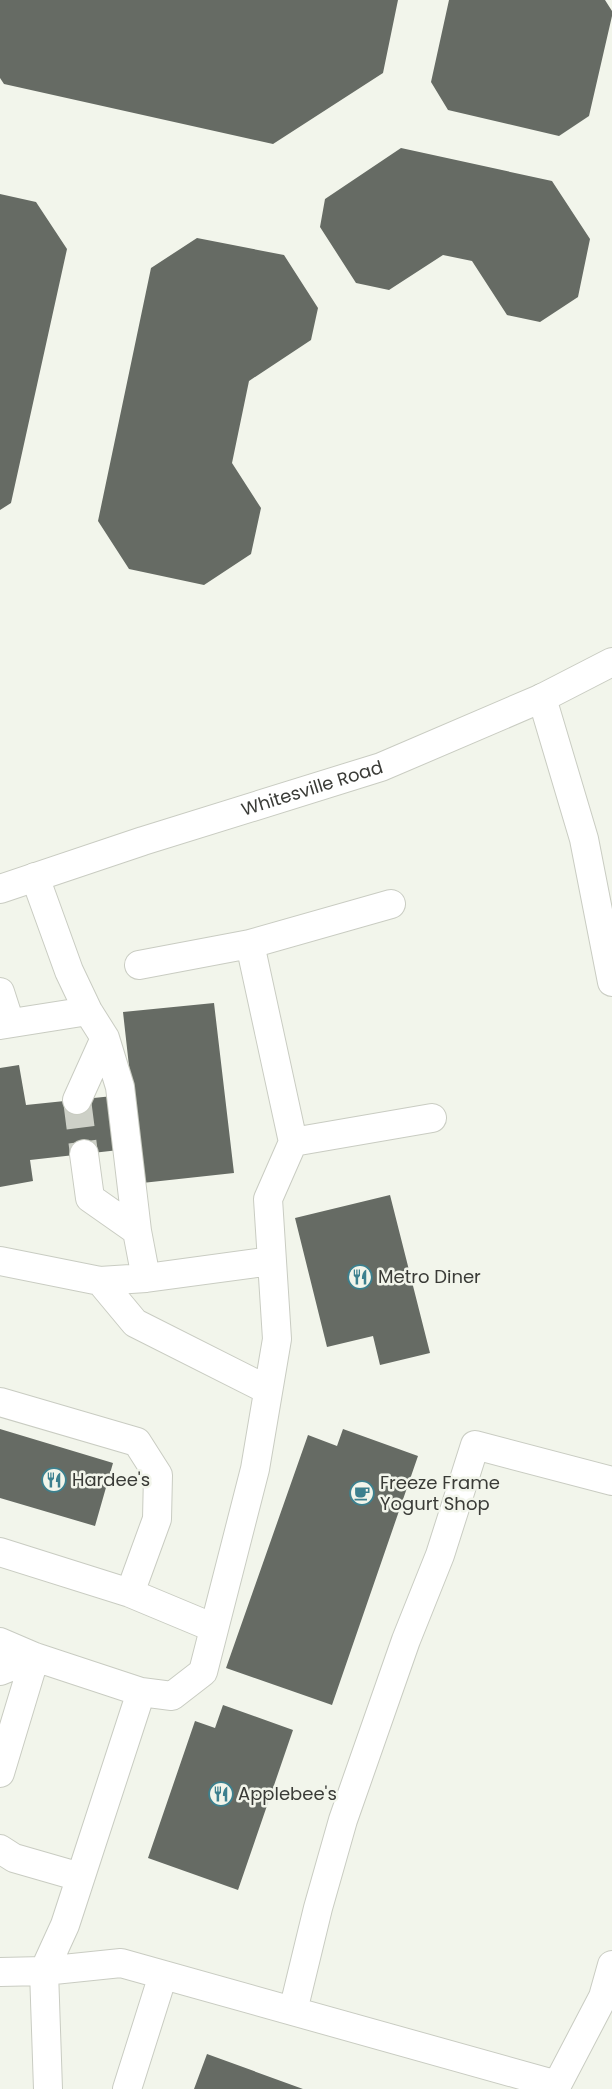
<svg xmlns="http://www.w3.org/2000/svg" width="612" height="2089" viewBox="0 0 612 2089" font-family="Poppins,sans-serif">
  <rect width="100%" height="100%" fill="#f2f5eb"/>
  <!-- building -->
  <path fill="#666b64" d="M0,0h398l-15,73 -110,71 -269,-60 -4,-6z
    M449,0h156l7,11v5l-23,100 -30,20 -111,-26 -17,-28z
    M401,148l151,33 38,58 -12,58 -38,25 -33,-7 -35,-54 -29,-6 -54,35 -33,-7 -36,-56 5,-28z
    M0,194l36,8 31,47 -56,254 -11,7z
    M197,238l87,17 34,53 -7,32 -62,41 -17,82 29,45 -10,46 -47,31 -75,-16 -31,-48 53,-253z
    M214,1003l20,170 -92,10 -19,-171z
    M19,1065l7,40 87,-9 6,54 -89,10 3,21 -33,6v-119z
    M390,1195l40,158 -50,12 -7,-29 -46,11 -32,-129z
    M0,1429l113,34 -18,63 -95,-28z
    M343,1429l75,27 -86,249 -106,-37 82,-233 29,11z
    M223,1705l70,25 -55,160 -90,-32 47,-137 20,7z
    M207,2054l96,35h-109z"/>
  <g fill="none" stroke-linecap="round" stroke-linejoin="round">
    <!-- minor-tunnel -->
    <path stroke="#cdd0c7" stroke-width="28" stroke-dasharray="28 14" stroke-linecap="butt" d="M77,1100l7,54"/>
    <!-- minor casing -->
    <g stroke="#c9ccc2" stroke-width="30">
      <path id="minor" d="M542,698l42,141 28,143
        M35,877l34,94 19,40 17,27 15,49 17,144 9,47
        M391,904l-141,40 43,198 139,-24
        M139,965l111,-21
        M0,992l10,31
        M0,1025l88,-14
        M77,1100l28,-62
        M84,1154l6,44 47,33
        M0,1261l100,20 46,-3 126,-17
        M100,1281l35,42 133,67
        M0,1402l137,40 21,33 -1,44 -27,74 -130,-41
        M130,1593l84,35
        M0,1642l35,15 106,35
        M0,1671l35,-14
        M0,1773l35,-116
        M0,1849l14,9 66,19
        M0,1972l44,-1 77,-8 436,122 46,-88 9,-32
        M293,2011l25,-103 25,-88 63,-180 34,-85 35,-110 137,36
        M48,2089l-4,-118 21,-46 76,-233 31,4 31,-24 52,-203 22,-130 -9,-140 25,-57
        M127,2089l36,-114"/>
    </g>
    <!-- major casing -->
    <g stroke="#c9ccc2" stroke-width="30">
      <g id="major">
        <path id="s1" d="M0,889l143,-48 238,-74 161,-69 70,-36"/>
      </g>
    </g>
    <!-- minor -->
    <use href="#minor" stroke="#fff" stroke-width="28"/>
    <!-- major -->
    <use href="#major" stroke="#fff" stroke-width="28"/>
  </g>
  <!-- icons -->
  <defs>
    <g id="restaurant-ring" transform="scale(1.25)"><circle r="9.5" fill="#f2f5eb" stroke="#3c808e" stroke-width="1.5"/><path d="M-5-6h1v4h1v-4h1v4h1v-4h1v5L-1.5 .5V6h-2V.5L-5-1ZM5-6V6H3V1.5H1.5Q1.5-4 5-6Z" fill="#3c808e"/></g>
    <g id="cafe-ring" transform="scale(1.25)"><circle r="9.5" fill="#f2f5eb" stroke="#3c808e" stroke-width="1.5"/><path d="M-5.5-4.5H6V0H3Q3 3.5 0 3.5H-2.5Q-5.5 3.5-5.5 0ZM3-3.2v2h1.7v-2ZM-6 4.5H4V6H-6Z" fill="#3c808e"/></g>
  </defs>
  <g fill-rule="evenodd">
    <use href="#restaurant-ring" x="360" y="1277"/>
    <use href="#restaurant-ring" x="54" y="1480"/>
    <use href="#cafe-ring" x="362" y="1493"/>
    <use href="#restaurant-ring" x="221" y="1794"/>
  </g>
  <g text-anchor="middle" stroke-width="5" stroke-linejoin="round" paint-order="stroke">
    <!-- street labels -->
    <g font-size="18" fill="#3a3b37" stroke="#f2f5eb">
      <text dy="6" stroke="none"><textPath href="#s1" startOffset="328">Whitesville Road</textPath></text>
    </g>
    <!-- poi labels -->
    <g font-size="18" fill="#3a3b37" stroke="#f2f5eb" text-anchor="start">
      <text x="378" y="1283">Metro Diner</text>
      <text x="72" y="1486">Hardee's</text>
      <text x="380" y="1489">Freeze Frame<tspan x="380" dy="21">Yogurt Shop</tspan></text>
      <text x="238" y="1800">Applebee's</text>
    </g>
  </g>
</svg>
